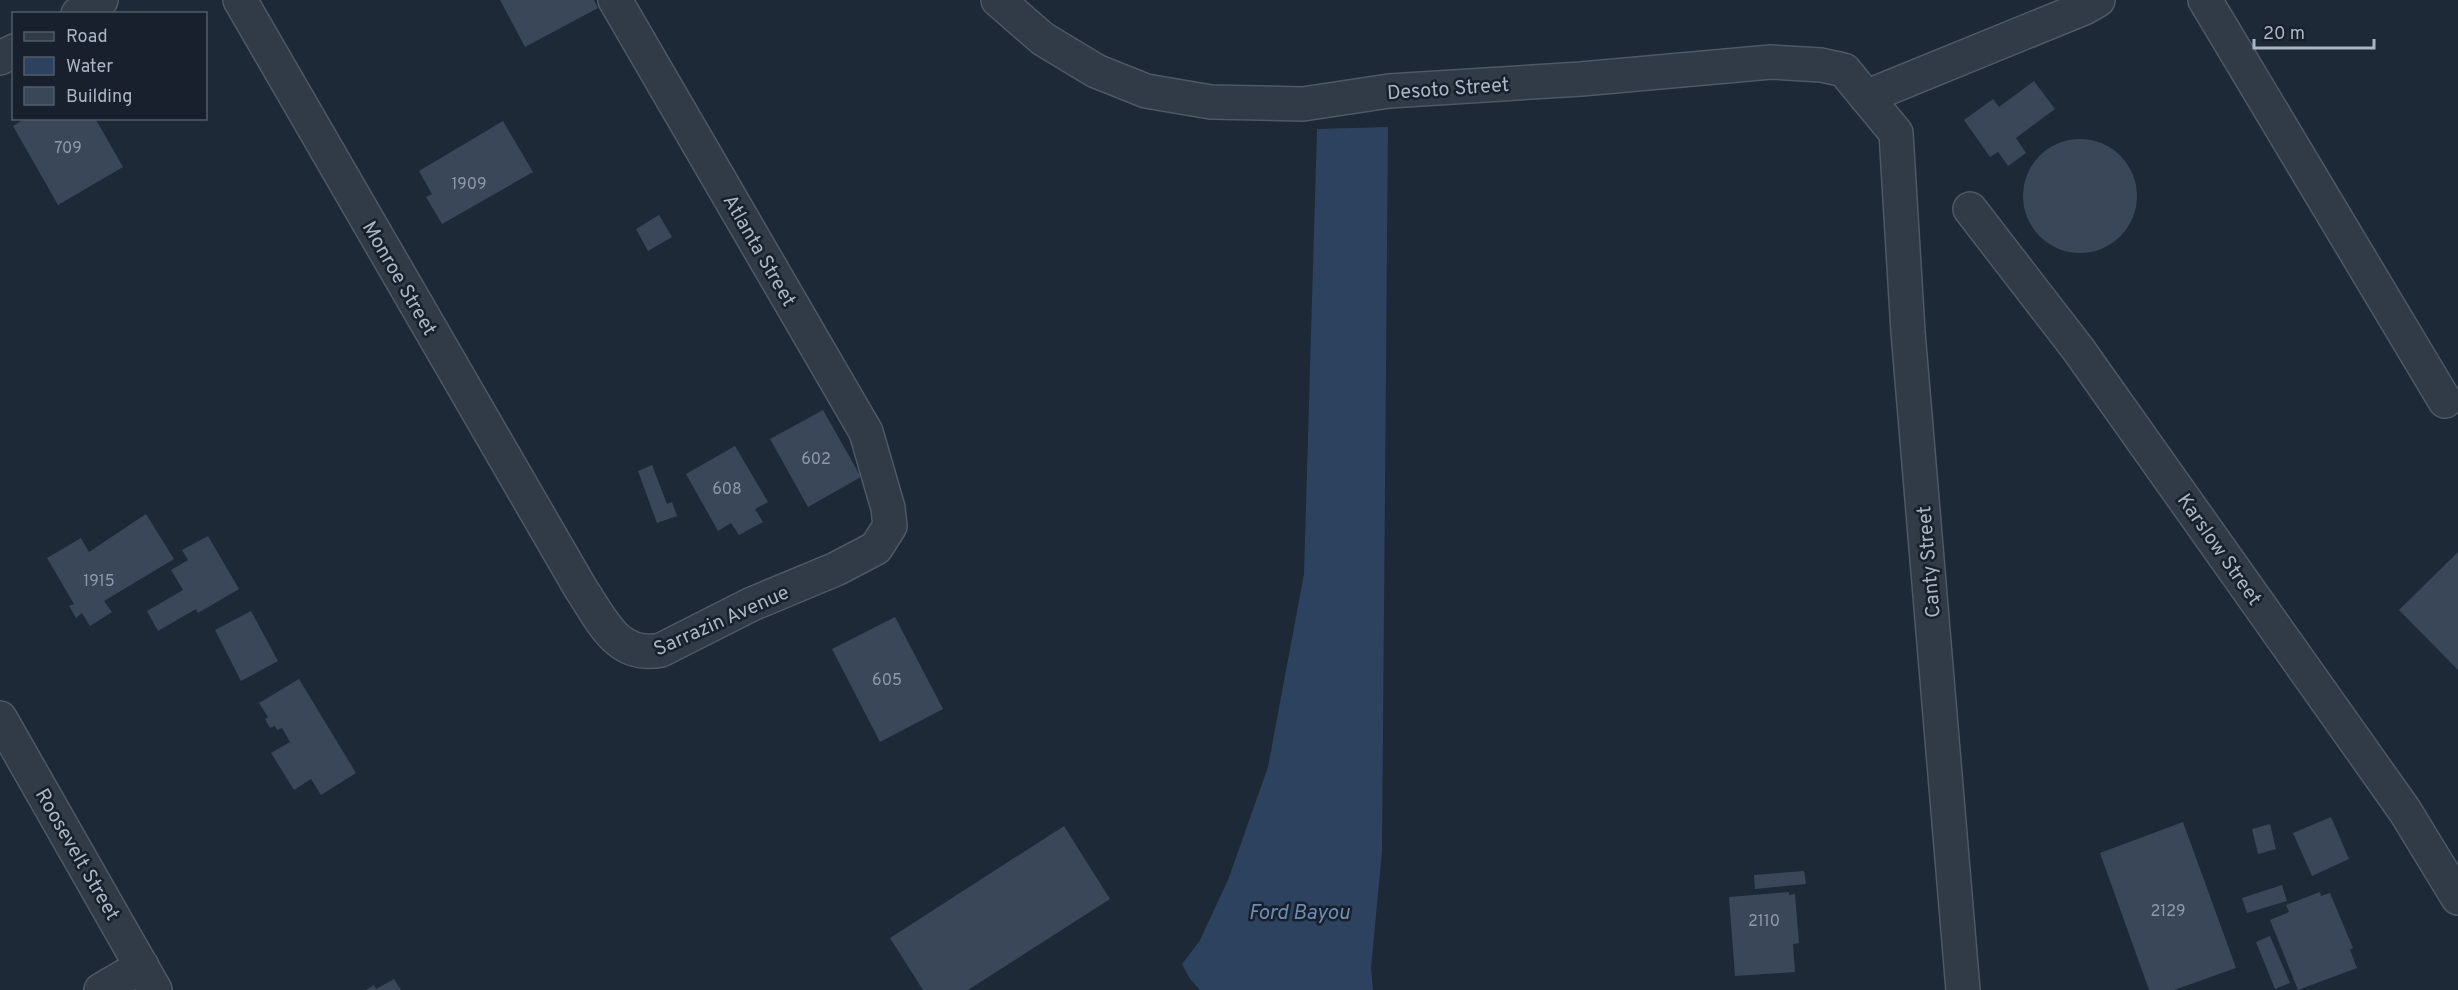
<svg xmlns="http://www.w3.org/2000/svg" width="2458" height="990" viewBox="0 0 2458 990" font-family="Overpass,sans-serif">
  <rect width="100%" height="100%" fill="#1d2937"/>
  <!-- water -->
  <path fill="#2d425e" d="M1388,127l-6,725 -11,116 2,22h-173l-10,-11 -8,-15 17,-22 29,-62 40,-113 36,-193 13,-445z"/>
  <!-- building -->
  <path fill="#394758" d="M500,0h94l4,8 -73,39z
    M2034,81l21,28 -39,29 10,15 -18,13 -10,-14 -8,5 -26,-37 29,-21 6,8z
    M26,118h69l28,49 -65,38 -45,-79z
    M503,121l30,51 -91,52 -16,-27 6,-3 -13,-23z
    M2023 196a57 57 0 1 1 114 0a57 57 0 1 1-114 0Z
    M659,215l13,22 -24,14 -12,-22z
    M823,410l38,67 -53,30 -38,-68z
    M735,446l33,56 -13,7 8,13 -24,13 -8,-12 -13,8 -32,-57z
    M652,465l15,39 5,-2 5,14 -20,7 -19,-52z
    M146,514l28,45 -70,42 8,11 -22,14 -8,-13 -6,5 -7,-12 5,-2 -27,-46 34,-20 8,14z
    M208,536l31,53 -41,24 -2,-4 -38,22 -11,-20 36,-21 -12,-20 17,-10 -6,-10z
    M2458,552v118l-59,-60z
    M251,611l27,50 -37,20 -26,-51z
    M895,617l48,92 -63,33 -48,-93z
    M299,679l57,94 -35,22 -10,-16 -17,11 -23,-37 19,-11 -8,-14 -5,2 -2,-4 -5,2 -5,-9 3,-2 -9,-14z
    M2331,817l18,42 -37,17 -19,-43z
    M2183,822l53,146 -62,22h-25l-49,-137z
    M2270,824l6,25 -18,5 -6,-25z
    M1064,826l46,73 -142,91h-45l-33,-52z
    M1804,871l2,13 -51,5 -1,-14z
    M2282,885l5,16 -40,12 -5,-15z
    M1789,892v3l6,-1 4,49 -6,1 2,28 -60,4 -6,-79z
    M2320,892l1,4 9,-3 23,55 -3,2 7,18 -59,22 -28,-70 19,-8 -3,-7z
    M2270,936l20,47 -15,6 -19,-47z
    M394,979l7,11h-35l8,-5 2,4z"/>
  <g fill="none" stroke-linecap="round" stroke-linejoin="round">
    <!-- minor casing -->
    <g stroke="#4e5866" stroke-width="36">
      <path id="minor" d="M240,0l341,589c21,31 36,70 80,61l91,-46 84,-35 40,-21 14,-22 -2,-18 -22,-76 -251,-432
        M998,0l45,39 53,32 50,20 65,11 92,2 86,-13 192,-12 190,-17 50,3 23,5 52,63 12,199 55,658
        M2205,0l240,401
        M78,14l23,-14
        M0,58l14,-7
        M1866,97l218,-89 14,-8
        M1970,209l108,140 327,462 53,87
        M0,718l155,272
        M101,990l41,-24"/>
    </g>
    <!-- minor -->
    <use href="#minor" stroke="#313a47" stroke-width="33"/>
  </g>
  <g text-anchor="middle" stroke-width="5" stroke-linejoin="round" paint-order="stroke">
    <!-- number labels -->
    <g font-size="16" fill="#8e9aaa">
      <text x="68" y="153">709</text>
      <text x="469" y="189">1909</text>
      <text x="816" y="464">602</text>
      <text x="727" y="494">608</text>
      <text x="99" y="586">1915</text>
      <text x="887" y="685">605</text>
      <text x="2168" y="916">2129</text>
      <text x="1764" y="926">2110</text>
    </g>
    <!-- street labels -->
    <g font-size="20" fill="#aab5c5" stroke="#17202c">
      <text transform="translate(1448 88) rotate(-4)" y="7">Desoto Street</text>
      <text transform="translate(760 250) rotate(60)" y="7">Atlanta Street</text>
      <text transform="translate(400 278) rotate(60)" y="7">Monroe Street</text>
      <text transform="translate(2220 549) rotate(55)" y="7">Karslow Street</text>
      <text transform="translate(1928 562) rotate(-95)" y="7">Canty Street</text>
      <text transform="translate(721 620) rotate(-24)" y="7">Sarrazin Avenue</text>
      <text transform="translate(78 854) rotate(60)" y="7">Roosevelt Street</text>
    </g>
    <!-- water labels -->
    <g font-size="21" font-style="italic" fill="#6f8cb1" stroke="#17202c">
      <text x="1299" y="919">Ford Bayou</text>
    </g>
  </g>
  <!-- legend -->
  <rect x="12" y="12" width="195" height="108" fill="#17202c" stroke="#525c69" stroke-width="1.5"/>
  <rect x="24" y="32" width="30" height="9" fill="#313a47" stroke="#525c69" stroke-width="1.5"/>
  <text x="66" y="42" font-size="18" fill="#aab5c5">Road</text>
  <rect x="24" y="57" width="30" height="18" fill="#2d425e" stroke="#525c69" stroke-width="1.5"/>
  <text x="66" y="72" font-size="18" fill="#aab5c5">Water</text>
  <rect x="24" y="87" width="30" height="18" fill="#394758" stroke="#525c69" stroke-width="1.5"/>
  <text x="66" y="102" font-size="18" fill="#aab5c5">Building</text>
  <!-- scale -->
  <path d="M2254 39v9h120v-9" fill="none" stroke="#aab5c5" stroke-width="3"/>
  <text x="2263" y="39" font-size="18" fill="#aab5c5" stroke="#17202c" stroke-width="4.5" paint-order="stroke">20 m</text>
</svg>
